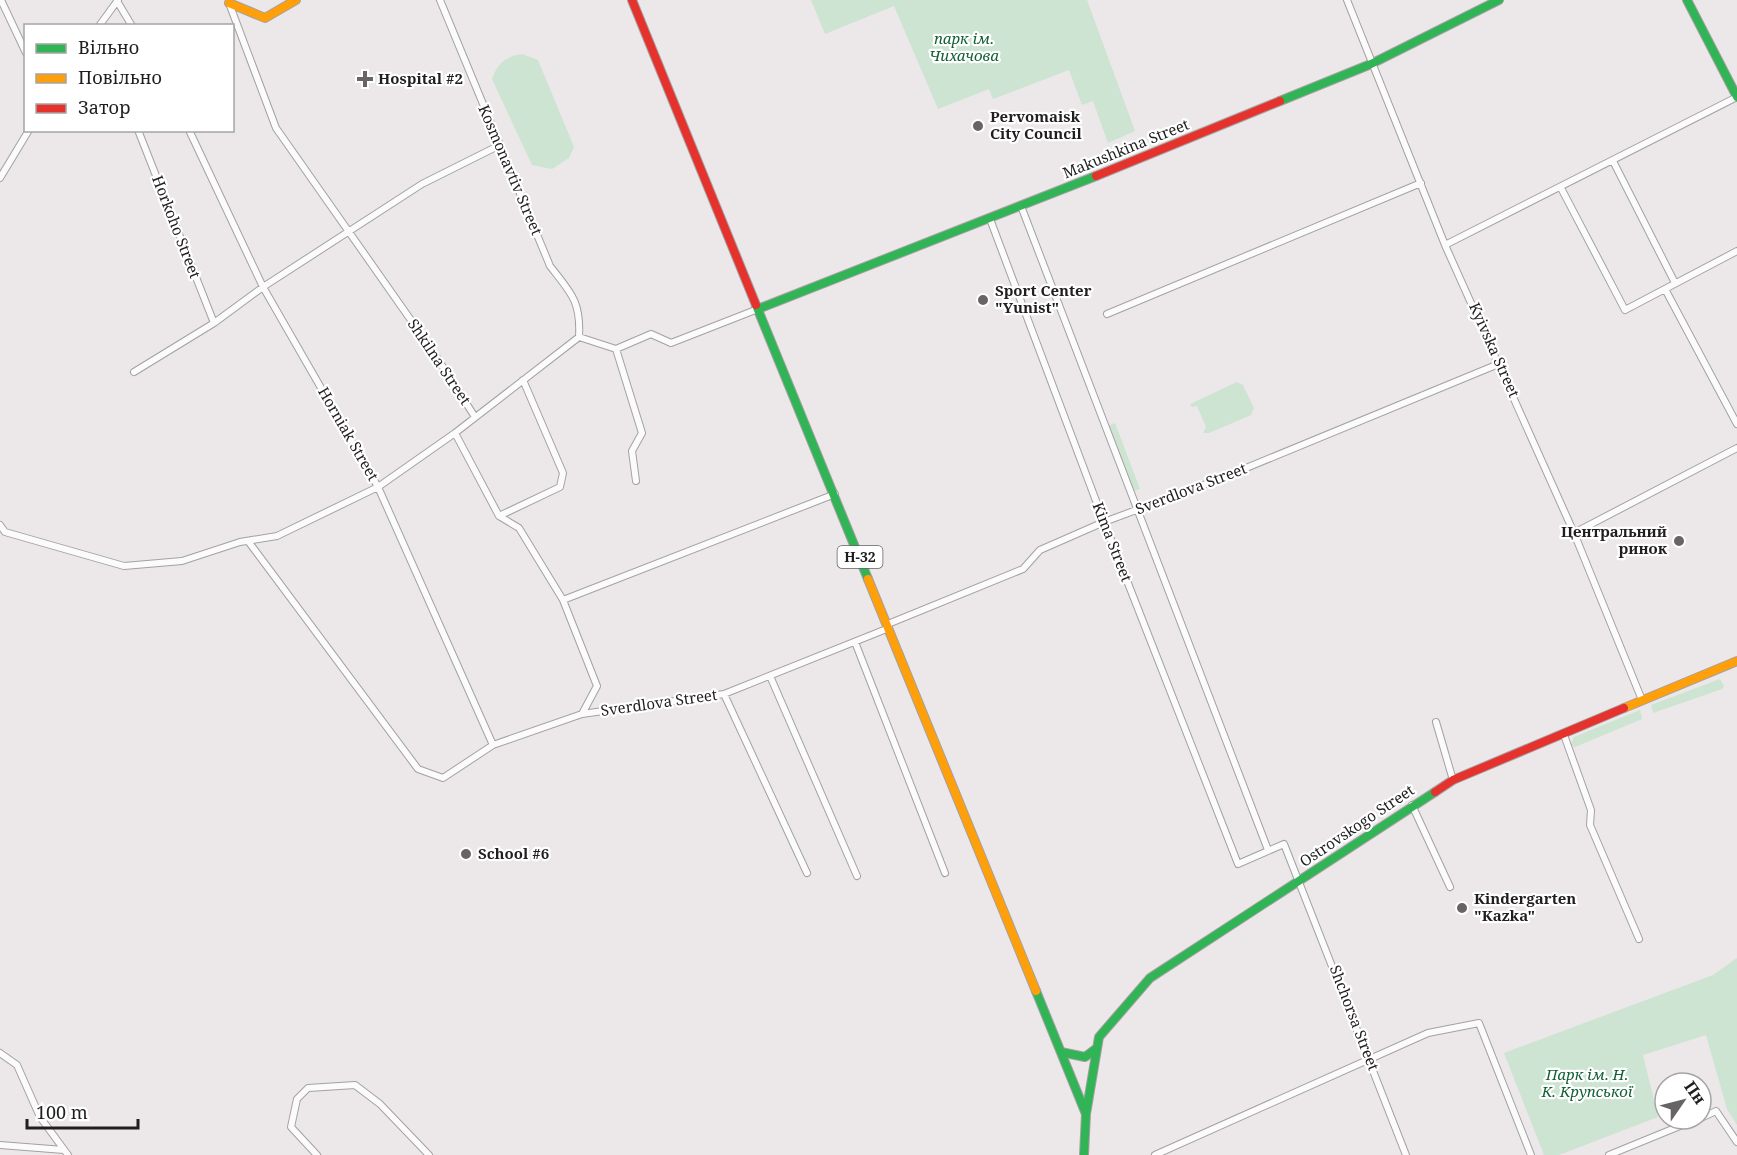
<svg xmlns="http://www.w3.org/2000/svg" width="1737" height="1155" viewBox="0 0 1737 1155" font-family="'Noto Serif',serif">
  <rect width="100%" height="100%" fill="#ece7e9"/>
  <!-- green -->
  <path fill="#cce4d1" d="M811,0h276l48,131 -27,12 -15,-42 -11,4 -13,-35 -76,29 -4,-10 -51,20 -44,-103 -69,28z
    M522,54l16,6 36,87 -5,11 -17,11 -20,-4 -40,-86c5,-15 14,-23 30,-25z
    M1237,382l6,3 11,23 -3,7 -42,18h-6l3,-6 -9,-21 -5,1 -2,-3z
    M1115,423l25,66 -6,2 -26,-65z
    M1720,679l4,7 -2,3 -69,24 -2,-8z
    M1640,710l2,9 -67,28 -4,-2 3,-8z
    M1737,958v167l-10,-16 -21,-74 -63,20 15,62 -99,38h-15l-40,-102 209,-78z"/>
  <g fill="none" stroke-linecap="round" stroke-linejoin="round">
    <!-- street casing -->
    <g stroke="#a4a1a2" stroke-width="8">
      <path id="street" d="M1,0l25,53
        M440,0l110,266c21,27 31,35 29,71
        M1347,0l98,245 129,288 68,167
        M117,1l15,25
        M229,3l47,125 158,225 41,64
        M99,26l19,-26
        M138,130l76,193
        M189,130l74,157 115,200 115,258
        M1613,161l62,122
        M0,178l29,-48
        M1561,188l64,122 112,-59
        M1021,206l247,644
        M990,219l114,303 134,342 46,-20 122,311
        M1445,245l292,-148
        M1665,289l72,135
        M1107,314l314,-131
        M616,349l26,84 -10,18 4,30
        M134,372l80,-49 49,-36 159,-103 78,-39
        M499,516l61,-29 3,-14 -40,-93
        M0,525l5,7 119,34 58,-5 58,-19 37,-6 101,-49 77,-54
        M1574,533l163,-85
        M248,541l170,228 25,9 50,-33 89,-31 142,-20 165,-66
        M563,600l272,-106
        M888,624l135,-55 17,-19 64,-28 113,-42 284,-117
        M855,642l90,231
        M770,676l87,200
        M724,694l83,179
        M582,714l15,-28 -34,-86 -44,-72 -20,-12 -44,-83 124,-96 37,12 35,-15 20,9 87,-34
        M1436,722l17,58
        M1564,735l27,75 -1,15 49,114
        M1412,805l38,82
        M0,1053l17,12 23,52 28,38
        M1701,1118l15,-7 21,31
        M0,1145l64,5
        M317,1155l-26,-28 6,-28 11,-11 47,-3 25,19 49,51
        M1155,1155l273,-122 51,-10 52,132
        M1609,1155l88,-36"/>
    </g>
    <!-- fast casing -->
    <g stroke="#a4a1a2" stroke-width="10">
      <path id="fast" d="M1687,0l50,97
        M1280,101l91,-37 128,-64
        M756,305l112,274
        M758,309l338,-133
        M1036,991l50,123 -2,41
        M1061,1052l24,5 12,-9
        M1086,1114l13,-77 51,-59 285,-186"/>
    </g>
    <!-- slow casing -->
    <g stroke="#a4a1a2" stroke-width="10">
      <path id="slow" d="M229,3l36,15 31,-18
        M868,579l168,412
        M1624,708l113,-47"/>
    </g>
    <!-- jam casing -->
    <g stroke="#a4a1a2" stroke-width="10">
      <path id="jam" d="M632,0l124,305
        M1096,176l184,-75
        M1435,792l18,-12 171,-72"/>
    </g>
    <!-- street -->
    <use href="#street" stroke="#fcfbfc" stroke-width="6"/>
    <!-- fast -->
    <use href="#fast" stroke="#30b455" stroke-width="8"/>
    <!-- slow -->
    <use href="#slow" stroke="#ff9f0a" stroke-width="8"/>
    <!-- jam -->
    <use href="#jam" stroke="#e5322d" stroke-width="8"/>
  </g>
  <!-- markers -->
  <g fill="#676466" stroke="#fff" stroke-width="2">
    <path d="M362 70h6v6h6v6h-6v6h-6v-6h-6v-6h6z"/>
    <circle cx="978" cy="126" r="6"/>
    <circle cx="983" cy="300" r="6"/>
    <circle cx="1679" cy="541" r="6"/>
    <circle cx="466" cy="854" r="6"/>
    <circle cx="1462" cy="908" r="6"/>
  </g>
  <g text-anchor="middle" stroke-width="4.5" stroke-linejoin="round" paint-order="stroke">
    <!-- shield labels -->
    <rect fill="#fff" stroke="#636262" stroke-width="1.5" x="837.5" y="546" width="45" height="22" rx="4.5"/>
    <g font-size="14" font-weight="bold" fill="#201e1f">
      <text x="860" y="562">Н-32</text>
    </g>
    <!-- park labels -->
    <g font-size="15" font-style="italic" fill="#126134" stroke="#fff">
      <text x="964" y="44">парк ім.<tspan x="964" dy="17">Чихачова</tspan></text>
      <text x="1587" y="1080">Парк ім. Н.<tspan x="1587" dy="17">К. Крупської</tspan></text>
    </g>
    <!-- poi labels -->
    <g font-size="15" font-weight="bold" fill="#201e1f" stroke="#fff" text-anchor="start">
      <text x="378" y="84">Hospital #2</text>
      <text x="990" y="122">Pervomaisk<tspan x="990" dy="17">City Council</tspan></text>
      <text x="995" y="296">Sport Center<tspan x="995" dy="17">"Yunist"</tspan></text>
      <text x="1667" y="537" text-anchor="end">Центральний<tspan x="1667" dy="17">ринок</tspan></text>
      <text x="478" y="859">School #6</text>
      <text x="1474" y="904">Kindergarten<tspan x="1474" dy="17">"Kazka"</tspan></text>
    </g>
    <!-- street labels -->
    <g font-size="15" fill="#201e1f" stroke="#fff">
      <text transform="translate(1126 149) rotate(-22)" y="5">Makushkina Street</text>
      <text transform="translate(510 170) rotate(67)" y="5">Kosmonavtiv Street</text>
      <text transform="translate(176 227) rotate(69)" y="5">Horkoho Street</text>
      <text transform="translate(1494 350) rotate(66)" y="5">Kyivska Street</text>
      <text transform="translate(439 362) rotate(56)" y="5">Shkilna Street</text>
      <text transform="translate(348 434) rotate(60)" y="5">Horniak Street</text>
      <text transform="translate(1191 489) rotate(-21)" y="5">Sverdlova Street</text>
      <text transform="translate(1112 542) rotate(69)" y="5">Kima Street</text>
      <text transform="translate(659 703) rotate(-8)" y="5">Sverdlova Street</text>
      <text transform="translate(1357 826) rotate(-34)" y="5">Ostrovskogo Street</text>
      <text transform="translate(1354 1018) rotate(69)" y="5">Shchorsa Street</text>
    </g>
  </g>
  <!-- legend -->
  <rect x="24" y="24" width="210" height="108" fill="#ffffff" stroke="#a6a5a5" stroke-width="1.5"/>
  <rect x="36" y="44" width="30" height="9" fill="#30b455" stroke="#a6a5a5" stroke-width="1.5"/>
  <text x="78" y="54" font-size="18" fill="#201e1f">Вільно</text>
  <rect x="36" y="74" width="30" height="9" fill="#ff9f0a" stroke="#a6a5a5" stroke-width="1.5"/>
  <text x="78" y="84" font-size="18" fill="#201e1f">Повільно</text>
  <rect x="36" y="104" width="30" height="9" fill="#e5322d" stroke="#a6a5a5" stroke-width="1.5"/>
  <text x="78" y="114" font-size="18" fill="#201e1f">Затор</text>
  <!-- north arrow -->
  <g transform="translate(1683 1101) rotate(55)"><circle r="28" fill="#ffffff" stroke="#a6a5a5" stroke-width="1.5"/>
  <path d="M0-4.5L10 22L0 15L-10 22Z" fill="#676466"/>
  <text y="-9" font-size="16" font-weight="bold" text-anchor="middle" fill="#201e1f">Пн</text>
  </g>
  <!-- scale -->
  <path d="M27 1119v9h111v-9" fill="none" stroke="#201e1f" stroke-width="3"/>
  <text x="36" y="1119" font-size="18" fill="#201e1f" stroke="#ffffff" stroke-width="4.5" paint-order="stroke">100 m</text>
</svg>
